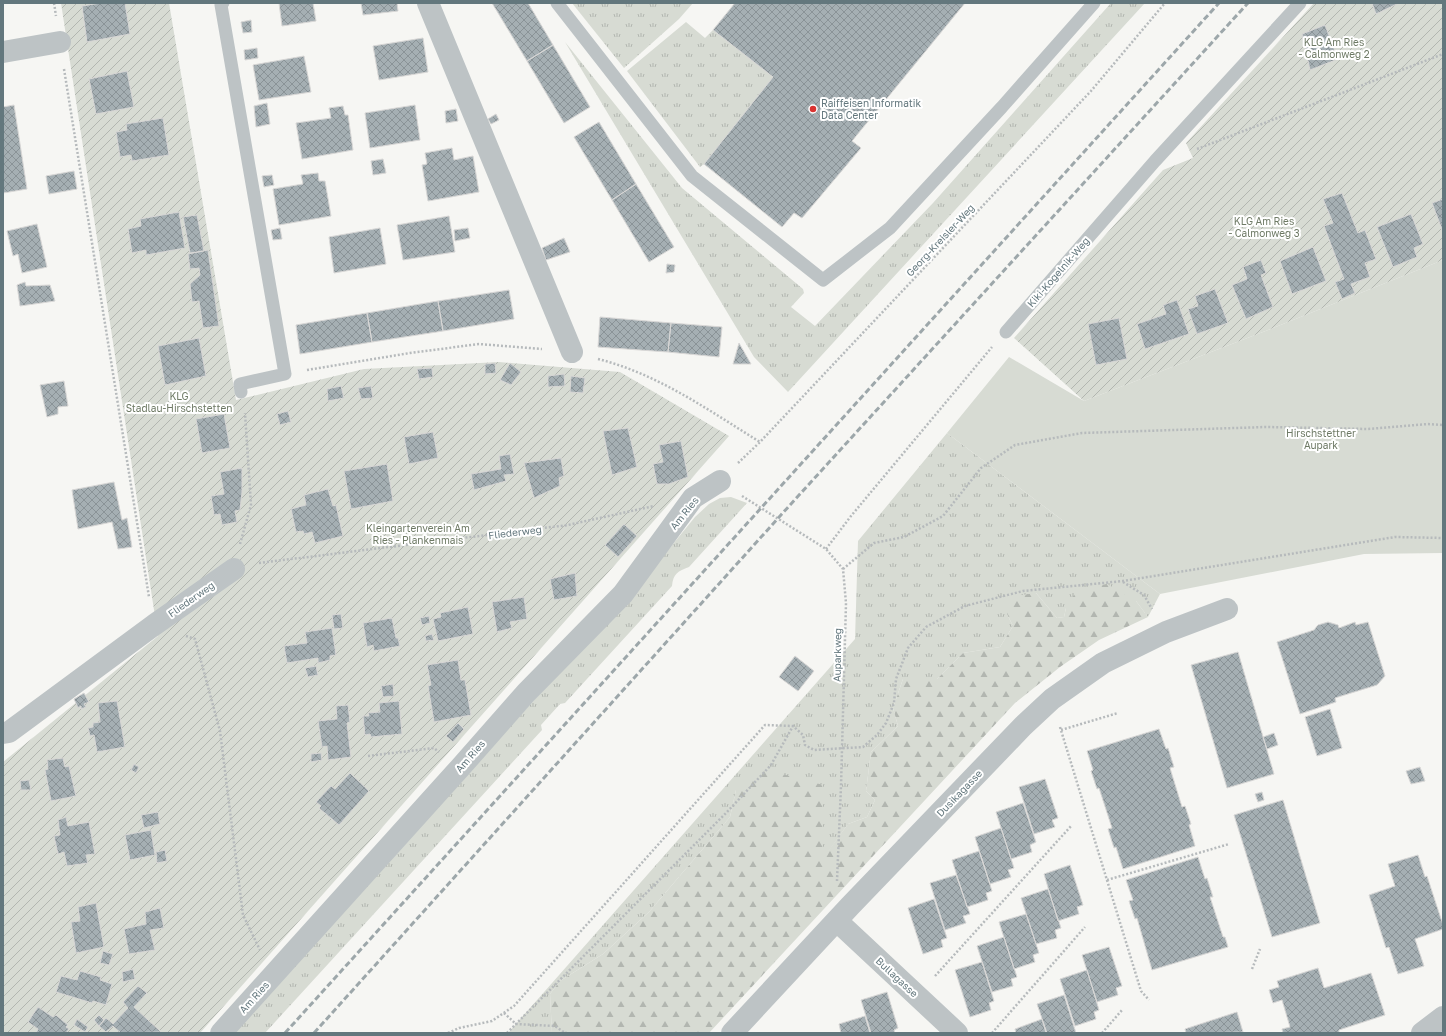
<svg xmlns="http://www.w3.org/2000/svg" width="1446" height="1036" viewBox="0 0 1446 1036" font-family="'Golos Text',sans-serif">
  <defs>
    <pattern id="grass-tufts" width="24" height="20" patternUnits="userSpaceOnUse"><rect width="24" height="20" fill="#d7dbd3"/><path d="M3 7l-1-3M5 7V3M7 7l1-3M15 17l-1-3M17 17v-4M19 17l1-3" fill="none" stroke="#b2b6b0"/></pattern>
    <pattern id="forest-firs" width="22" height="20" patternUnits="userSpaceOnUse"><rect width="22" height="20" fill="#d7dbd3"/><path d="M5 1l3.5 6h-7zM16 11l3.5 6h-7z" fill="#b2b6b0"/></pattern>
    <pattern id="garden-furrows" width="10" height="10" patternUnits="userSpaceOnUse"><rect width="10" height="10" fill="#d7dbd3"/><path d="M-1 1l2-2M0 10L10 0M9 11l2-2" fill="none" stroke="#b2b6b0"/></pattern>
    <pattern id="building-cross-hatch" width="8" height="8" patternUnits="userSpaceOnUse"><rect width="8" height="8" fill="#a5afb3"/><path d="M0 0l8 8M0 8l8-8" fill="none" stroke="#8a9397"/></pattern>
  </defs>
  <rect width="100%" height="100%" fill="#f6f6f3"/>
  <!-- grass -->
  <path fill="url(#grass-tufts)" d="M572,3h121l-14,16 -55,49z
    M1111,3h34l-357,389 -34,-35 -189,-315 117,146 121,101 1,4 -13,14 24,19 118,-123z
    M686,22l19,16 8,-8 60,47 -69,87 -4,3 -73,-96z
    M947,433l213,161 -12,23 -12,-16 -70,7 -2,9 -7,1 -21,-25 -29,21 6,12 -13,21 -37,6 -26,26h-34l-10,29 5,18 -27,26 -5,39 9,9 -8,17 -19,7 -25,35 -87,-69 -6,27 -81,95 -46,42 -43,27 -10,13 2,39h-44l347,-394 3,-98z
    M731,497l16,6 -58,64c-11,4 -16,7 -17,19l-107,117 -5,1 -19,21 1,5 -277,303h-34l146,-161 265,-290 53,-65 14,-13 11,-6z"/>
  <!-- forest -->
  <path fill="url(#forest-firs)" d="M1107,584l29,17 12,16 -49,23 -39,27 -45,36 -306,330h-157l-2,-39 10,-13 43,-27 46,-42 81,-95 6,-27 20,-23 67,18v73l25,-34 19,-7 8,-17 -9,-9 5,-39 27,-26 -5,-18 10,-29h34l26,-26 37,-6 13,-21 -6,-12 3,-17 26,-4 21,25 7,-1 2,-9 11,-18z"/>
  <!-- park -->
  <path fill="#d7dbd3" d="M1443,260v293l-79,1 -204,40 -213,-161 62,-76 75,44 189,-73z"/>
  <!-- garden -->
  <path fill="url(#garden-furrows)" d="M61,3h108l67,397 128,-31 135,-7 121,10 109,64 -529,597h-197v-271l155,-126z
    M1314,3h129v257l-170,68 -189,73 -70,-63 149,-168 30,-12 -7,-15z"/>
  <!-- building -->
  <path fill="url(#building-cross-hatch)" stroke="#d8d7d6" d="M101,3h24l5,31 -43,8 -5,-36z
    M279,3h34l3,18 -34,5z
    M361,3h36l1,8 -35,4z
    M492,3h36l25,42 -26,16z
    M735,3h230l-113,138 9,7 -59,70 -8,-5 -12,14 -78,-63 69,-87 -60,-47z
    M1372,3h27l-23,11z
    M251,20l1,12 -9,1 -2,-11z
    M1325,25l13,34 -28,11 -8,-36z
    M423,38l5,34 -49,8 -6,-34z
    M553,45l37,62 -26,16 -37,-62z
    M257,48l1,10 -13,2 -1,-10z
    M304,56l7,36 -52,8 -6,-35z
    M127,71l7,36 -38,7 -7,-35z
    M267,103l3,21 -14,3 -2,-21z
    M14,105l13,84 -24,4v-86z
    M415,105l5,35 -50,8 -5,-35z
    M343,106l2,9h3l5,35 -51,9 -6,-36 35,-5 -2,-10z
    M456,109l2,12 -12,2 -1,-12z
    M496,114l3,6 -8,4 -3,-5z
    M163,118l6,37 -37,6 -1,-6 -11,2 -4,-25 11,-2 -1,-6z
    M599,122l37,62 -24,16 -38,-63z
    M452,148l2,12 19,-4 6,36 -51,9 -6,-36 5,-1 -2,-11z
    M383,159l3,14 -13,2 -2,-14z
    M74,171l3,18 -28,5 -3,-18z
    M318,173l1,8h6l6,35 -52,9 -6,-36 30,-5 -2,-9z
    M272,175l2,10 -10,2 -2,-11z
    M636,184l38,63 -25,15 -37,-62z
    M1342,193l16,40 7,-3 11,29 -11,4 5,14 -19,7 4,9 -13,6 -7,-17 9,-3 -20,-53 9,-3 -10,-24z
    M1443,199v33l-11,-29z
    M179,212l6,36 -39,7v-5l-14,3 -4,-24 13,-3 -1,-7z
    M1411,214l12,30 -9,4 3,9 -24,10 -16,-40z
    M197,215l7,36 -14,2 -7,-36z
    M449,216l6,36 -52,8 -6,-35z
    M37,224l10,43 -25,6 -4,-19 -5,2 -6,-25z
    M280,228l2,11 -9,1 -2,-10z
    M380,228l6,36 -52,9 -5,-36z
    M468,228l2,10 -15,3 -1,-11z
    M564,238l6,14 -24,8 -4,-12z
    M1313,247l13,34 -34,13 -12,-33z
    M208,250l11,76 -16,2 -4,-27 -7,1 -2,-18 10,-9 -1,-7 -9,1 -2,-15z
    M1261,260l5,13 -5,2 12,32 -27,12 -14,-34 15,-6 -4,-12z
    M667,264l8,1 -1,7 -8,1z
    M25,282l1,4 24,-1 5,16 -35,5 -3,-21z
    M1215,289l13,34 -31,11 -9,-25 10,-3 -3,-10z
    M509,290l5,29 -71,12 -5,-30z
    M1177,300l12,34 -44,15 -8,-25 29,-10 -3,-9z
    M438,301l5,30 -71,11 -5,-29z
    M367,313l5,29 -72,12 -4,-29z
    M600,317l71,6 -3,29 -70,-5z
    M1119,318l8,41 -31,6 -8,-41z
    M671,323l51,4 -3,30 -51,-5z
    M199,338l7,38 -41,9 -7,-39z
    M739,343l12,21h-18z
    M495,363l1,10 -11,1v-10z
    M510,363l11,9 -10,13 -11,-5z
    M432,368l1,9 -14,2 -2,-10z
    M564,374l1,12 -17,1v-11z
    M571,376l14,2 -2,15 -13,-1z
    M64,381l4,25 -10,1v7l-11,3 -7,-32z
    M341,386l3,12 -16,3 -1,-12z
    M371,386l2,12 -12,1 -3,-11z
    M288,411l3,11 -11,3 -3,-11z
    M224,414l6,34 -28,5 -6,-34z
    M628,428l9,39 -25,8 -9,-44z
    M433,432l5,26 -29,6 -5,-27z
    M681,441l7,36 -19,7h-12l-4,-20 10,-2 -4,-17z
    M510,454l4,20 -10,1 2,6 -32,9 -3,-16 30,-5 -2,-13z
    M561,458l3,18 -5,2 1,8 -26,12 -10,-35z
    M387,464l6,37 -42,8 -7,-38z
    M242,468v24l-2,18 -5,1 2,11 -15,3 -2,-11 -6,1 -3,-19 13,-2 -4,-22z
    M114,482l8,38 5,-2 5,29 -14,2 -6,-27 -34,7 -6,-39z
    M328,489l5,17 3,-1 7,31 -28,7 -3,-11 -8,2 -1,-3 -7,1 -5,-23 15,-4 -2,-10z
    M624,524l13,12 -19,21 -13,-12z
    M575,573l2,23 -23,4 -4,-21z
    M524,597l3,22 -17,3 2,6 -15,4 -5,-30z
    M468,607l5,27 -35,7 -5,-22 8,-2 -1,-4z
    M341,614l2,14 -9,1 -2,-14z
    M429,616l1,7 -8,2 -2,-7z
    M392,618l4,20h2l2,8 -26,5 -1,-6 -6,2 -4,-24z
    M1328,622l10,3 1,3 16,-6 1,3 12,-3 17,54 -8,9 -42,13 1,4 -36,12 -23,-72 37,-12 4,-5z
    M332,628l4,27 -6,1v4l-12,3v-5l-31,5 -3,-17 23,-3 -2,-11z
    M432,634l2,6 -8,1 -1,-5z
    M1238,652l36,122 -47,14 -36,-123z
    M795,656l19,15 -16,20 -19,-14z
    M458,660l3,20h4l6,35 -37,7 -6,-36 3,-1 -4,-20z
    M316,666l2,9 -10,2 -3,-9z
    M393,684l1,12 -11,1 -2,-11z
    M84,693l5,9 -5,2 2,3 -5,2v-3l-3,2 -4,-9z
    M117,701l8,46 -28,5 -3,-17 -4,1 -2,-8 5,-1v-4l7,-1 -2,-19z
    M399,701l3,33 -31,3 -1,-3 -5,1 -2,-19h6l-1,-3 12,-1 -1,-9z
    M348,705l2,17 -3,1 4,34 -23,3 -1,-14 -5,1 -4,-26 19,-2 -1,-13z
    M1330,709l12,39 -25,8 -12,-39z
    M458,723l6,6 -11,13 -7,-6z
    M1159,729l7,20 2,-1 6,19 -4,1 12,39 3,-1 6,18 -2,1 6,21 -72,23 -7,-22 -2,1 -6,-19 4,-1 -13,-40 -2,1 -6,-18 2,-1 -6,-19z
    M1274,733l4,12 -11,4 -4,-12z
    M321,753l1,7 -11,2v-8z
    M63,758l2,9 4,-1 7,30 -25,5 -6,-31 3,-1 -1,-9z
    M134,764l5,3 -3,6 -5,-3z
    M1420,767l5,14 -14,3 -5,-13z
    M350,773l19,18 -30,34 -20,-17 2,-2 -5,-4 15,-16 4,3z
    M1045,779l13,39 -6,2 3,7 -21,7 -15,-47z
    M29,780l2,10h-10l-1,-9z
    M1262,792l2,8 -6,2 -3,-8z
    M1283,800l37,123 -48,14 -38,-122z
    M1023,803l13,39 -6,3 2,7 -21,7 -15,-47z
    M158,812l2,12 -16,4 -3,-13z
    M66,817l2,9 21,-4 6,32 -9,1 2,8 -21,3 -3,-14 -6,2 -4,-18 6,-1 -2,-15z
    M1001,828l13,40 -6,2 3,7 -21,7 -15,-47z
    M151,830l4,25 -25,5 -5,-25z
    M165,850l2,11 -10,2 -1,-11z
    M979,851l13,40 -6,2 2,7 -21,7 -15,-47z
    M1418,855l7,22 2,-1 16,49v4l-28,10 9,27 -26,8 -9,-27 -3,1 -17,-53 26,-9 -7,-22z
    M1198,857l7,22 2,-1 6,19h-3l13,40h2l3,10 -76,23 -15,-52 -2,1 -6,-18 4,-1 -7,-20z
    M1070,865l13,40 -6,2 2,7 -21,7 -14,-47z
    M956,875l14,39 -7,2 3,7 -21,7 -15,-47z
    M1048,889l13,39 -6,2 2,8 -21,6 -15,-46z
    M934,899l13,39 -6,2 2,7 -20,7 -15,-46z
    M96,903l8,44 -28,6 -5,-31 9,-1 -2,-14z
    M160,908l4,20 -14,2 5,20 -26,4 -5,-25 22,-5 -1,-12z
    M1026,914l13,39 -6,2 2,7 -21,7 -15,-47z
    M1004,937l13,40 -6,2 2,7 -21,6 -15,-46z
    M1109,947l13,39 -6,2 2,7 -21,7 -15,-47z
    M103,951l10,3 -4,11 -9,-2z
    M982,962l12,39 -5,2 2,7 -21,7 -15,-47z
    M1318,968l6,20 47,-15 14,42 -46,15v3h-56l-1,-4 8,-2 -8,-27 -9,3 -4,-13 10,-3 -2,-6z
    M133,969l2,10 -12,3 -1,-10z
    M1087,970l12,40 -5,2 2,7 -21,7 -15,-47z
    M80,971l21,6 -1,3 12,4 -6,21 -13,-4 -1,2 -36,-11 5,-16 16,4z
    M138,986l9,7 -13,14 27,25 -40,1 -8,-7 -7,6 -7,-6 7,-8 7,6 15,-16 -5,-6z
    M887,992l11,36 -4,2 1,3h-24l-10,-33z
    M1064,995l12,38h-29l-10,-29z
    M38,1007l15,10 3,-2 12,10 -2,2 3,2 -3,4h-30l2,-4 -10,-7z
    M1237,1012l6,20 -57,1 -1,-4z
    M99,1015l5,5 -5,6 -5,-6z
    M865,1016l5,17h-29l-2,-9z
    M77,1019l11,8 -3,5 -11,-7z
    M1042,1019l4,14h-30l-1,-4z"/>
  <g fill="none" stroke-linecap="round" stroke-linejoin="round">
    <!-- path -->
    <path stroke="#b6babc" stroke-width="2.5" stroke-dasharray="2 2" stroke-linecap="butt" d="M54,3l2,13
      M64,69l85,528
      M1197,149l246,-95
      M598,359c60,15 110,51 162,83
      M307,370l103,-17 69,-9 63,5
      M738,463l22,-21 331,-351 74,-88
      M742,496l84,53 17,20 3,34 -5,183 -4,95
      M240,544l11,-39 -6,-92
      M826,549l25,-33 141,-169
      M259,563l309,-38 86,-19
      M843,569l31,-26 30,-6 39,-21 38,-48 34,-23 67,-12 184,-6 102,2 60,-5 15,1
      M1123,582l21,13 8,14
      M186,636l9,3 25,92 23,184 17,35
      M1060,727l81,264 8,9
      M1061,730l57,-17
      M368,756l66,-8 5,4
      M1107,880l122,-36
      M1252,969l8,-20
      M935,976l137,-151
      M504,1013l12,11 39,2 10,7
      M448,1033l11,-5 33,-7 22,-15 251,-281 28,1 10,9 2,10 9,5 49,-3 14,-12 9,-12 8,-20 2,-24 12,-31 18,-21 39,-21 58,-15 100,-10 272,-44 48,1
      M507,1033l220,-221 44,-47 22,-39
      M992,1033l93,-106
      M1102,1033l21,-24"/>
    <!-- lane -->
    <path stroke="#bdc3c5" stroke-width="13" d="M223,3l-2,2 64,369 -45,10 1,8
      M557,3l135,173 131,104 67,-52 112,-121 92,-104
      M1006,332l149,-171 145,-158"/>
    <!-- street -->
    <path stroke="#bdc3c5" stroke-width="22" d="M428,3l144,349
      M3,52l57,-10
      M3,733l6,-1 145,-107 80,-56
      M837,921l120,112
      M221,1033l238,-264 67,-76 97,-99 70,-96 27,-17
      M732,1033l118,-127 173,-180 29,-27 51,-36 63,-31 61,-23
      M1422,1033l21,-16"/>
    <!-- rail -->
    <path stroke="#9da7aa" stroke-width="3" stroke-dasharray="6 3" stroke-linecap="butt" d="M285,1033l934,-1030
      M314,1033l476,-528 458,-502"/>
  </g>
  <!-- markers -->
  <circle fill="#d93331" stroke="#fff" stroke-width="1.5" cx="813" cy="109" r="4"/>
  <g text-anchor="middle" stroke-width="4" stroke-linejoin="round" paint-order="stroke">
    <!-- park labels -->
    <g font-size="10" fill="#6e7a65" stroke="#fff">
      <text x="1334" y="46">KLG Am Ries<tspan x="1334" dy="12">- Calmonweg 2</tspan></text>
      <text x="1264" y="225">KLG Am Ries<tspan x="1264" dy="12">- Calmonweg 3</tspan></text>
      <text x="179" y="400">KLG<tspan x="179" dy="12">Stadlau-Hirschstetten</tspan></text>
      <text x="1321" y="437">Hirschstettner<tspan x="1321" dy="12">Aupark</tspan></text>
      <text x="418" y="532">Kleingartenverein Am<tspan x="418" dy="12">Ries - Plankenmais</tspan></text>
    </g>
    <!-- poi labels -->
    <g font-size="10" fill="#63777d" stroke="#fff" text-anchor="start">
      <text x="821" y="107">Raiffeisen Informatik<tspan x="821" dy="12">Data Center</tspan></text>
    </g>
    <!-- street labels -->
    <g font-size="10" fill="#63777d" stroke="#fff">
      <text transform="translate(940 240) rotate(-47)" y="4">Georg-Kreisler-Weg</text>
      <text transform="translate(1058 272) rotate(-49)" y="4">Kiki-Kogelnik-Weg</text>
      <text transform="translate(684 513) rotate(-51)" y="4">Am Ries</text>
      <text transform="translate(515 532) rotate(-7)" y="4">Fliederweg</text>
      <text transform="translate(191 599) rotate(-35)" y="4">Fliederweg</text>
      <text transform="translate(837 655) rotate(-89)" y="4">Auparkweg</text>
      <text transform="translate(470 756) rotate(-49)" y="4">Am Ries</text>
      <text transform="translate(959 793) rotate(-46)" y="4">Dusikagasse</text>
      <text transform="translate(897 977) rotate(43)" y="4">Bullagasse</text>
      <text transform="translate(254 997) rotate(-48)" y="4">Am Ries</text>
    </g>
  </g>
  <!-- border -->
  <rect width="1446" height="1036" fill="none" stroke="#63777d" stroke-width="8"/>
</svg>
